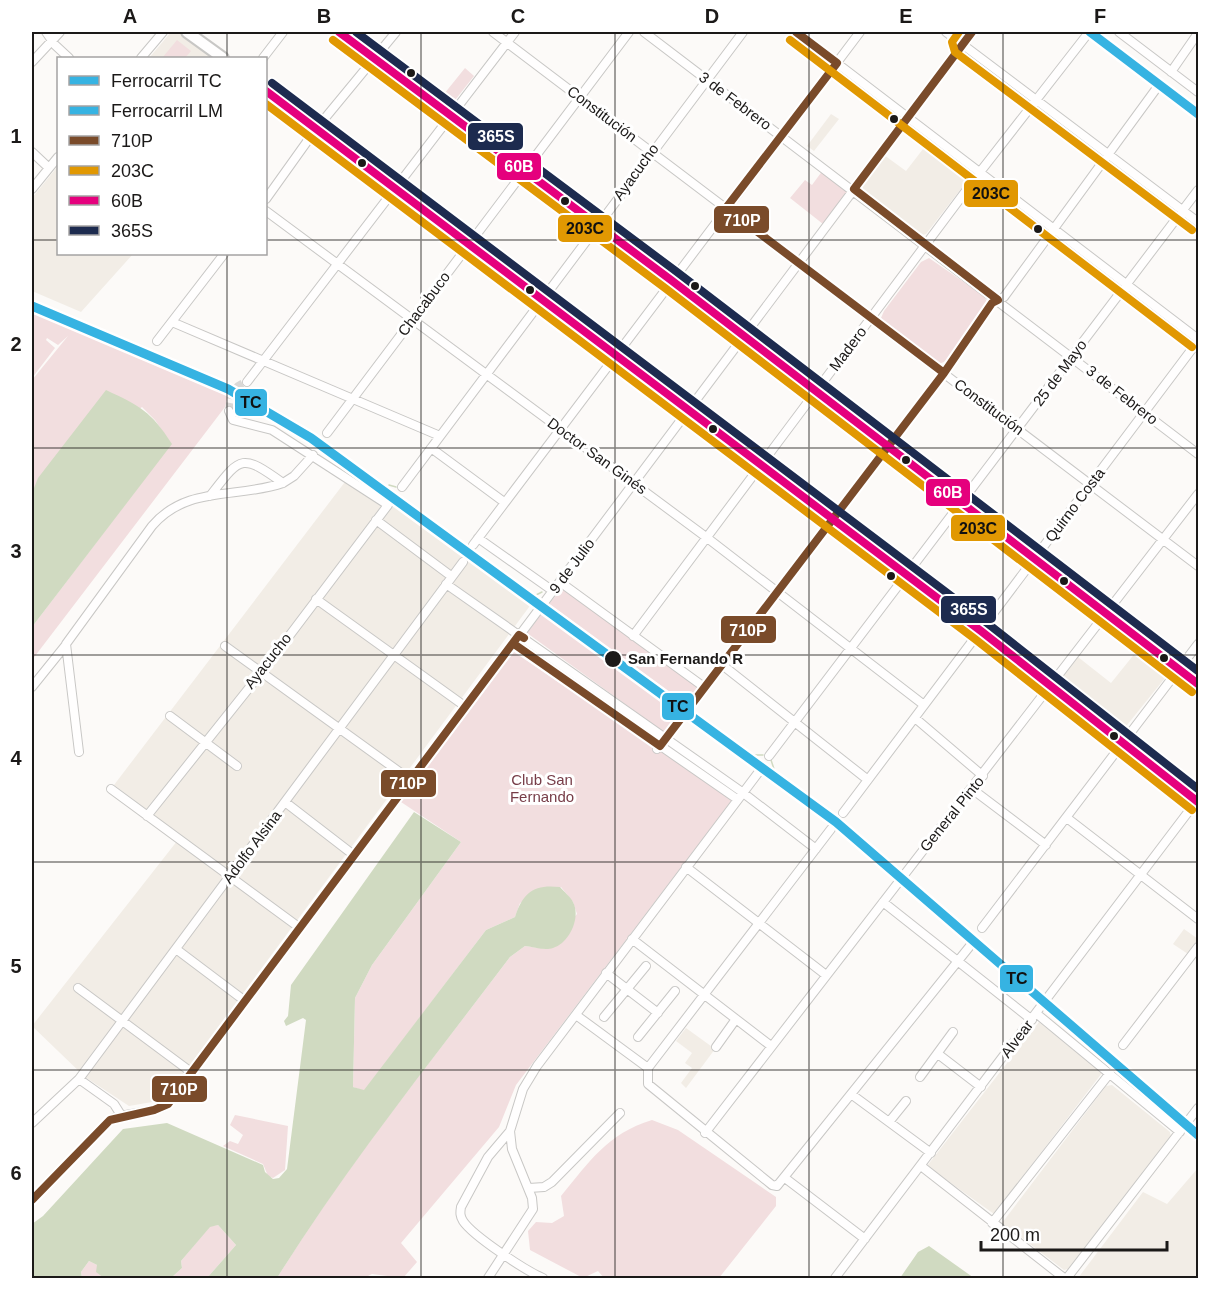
<svg xmlns="http://www.w3.org/2000/svg" width="1230" height="1310" viewBox="0 0 1230 1310" font-family="Arial,sans-serif">
  <rect width="100%" height="100%" fill="#fcfaf8"/>
  <!-- built -->
  <path fill="#f2ede6" d="M171,32h9l34,26h-65z
    M831,114l8,5 -25,32 -7,-5z
    M930,140l44,32 -48,62 -4,1 -59,-46 -1,-4 22,-30 22,16z
    M58,166v88h75l-52,58 -49,-21v-93z
    M351,474l181,129 -368,497 -35,6 -44,-29 -53,-51 149,-190 -67,-51z
    M1140,647l29,22v4l-50,62 -63,-51 22,-27 33,26z
    M1184,929l14,10 -10,15 -15,-10z
    M1039,1022l63,51 -108,141 -67,-48z
    M686,1028l29,21 -29,39 -5,-5 11,-15 -7,-5 7,-10 -16,-12z
    M1112,1085l58,47 1,5 -103,132 -4,1 -62,-47 104,-137z
    M1198,1168v110h-120l65,-86 24,12z"/>
  <!-- green -->
  <path fill="#f2dedf" d="M177,40l14,11 -6,7h-23z
    M465,68l9,8 -22,28 -4,1 -8,-6z
    M823,170l25,18v4l-25,32 -33,-26 15,-18 7,5z
    M929,258l55,38 3,6 -41,59 -7,3 -54,-40 -4,-6 3,-7 37,-49z
    M32,309l196,87 -3,11 -193,253v-33l139,-183 -16,-24 -13,-13 -110,86v-113l36,-44 -10,9 -11,-7 -1,2 9,8 -23,30z
    M562,588l137,100 -12,17 -138,-101z
    M543,612l138,100 -16,21 -138,-100z
    M514,652l218,148 -216,285 -17,42 -98,116 16,19 -14,16 -31,-4 -8,4h-87c69,-112 153,-215 233,-321l15,-11 21,3 31,-35 -4,-12 -12,-15 -41,16 -5,14 -29,13 -122,161 -11,-4 2,-89 17,-33 89,-123 -60,-40z
    M235,1115l53,11 -3,44 -12,8 -5,-2 -5,-12 -40,-18 7,-5 8,3 5,-9 -13,-10z
    M652,1120l26,10 98,67v9l-57,72h-115l-6,-7 -15,7 -53,-28 -2,-19 8,-9 16,1 12,-7 -3,-20c29,-35 46,-62 91,-76z
    M218,1225l18,20 -29,33h-36l11,-10 -1,-7 29,-35z
    M89,1261l8,4 7,13h-22l-1,-6z"/>
  <!-- water -->
  <path fill="#d0dac1" d="M106,390c34,16 45,21 66,54l-140,183v-134l6,-15z
    M414,812l47,30 -89,123 -17,33 -2,89 11,3 122,-160 29,-13c8,-25 19,-33 45,-30 4,5 10,9 13,15 8,15 -3,41 -20,46 -8,3 -19,-1 -28,-2l-15,11c-80,106 -163,209 -233,321h-70l29,-33 -18,-20 -8,2 -29,34 1,7 -11,10h-67l-8,-6 1,-7 -8,-4 -8,11 1,6h-50v-54l11,-8 80,-87 44,-6 96,42 2,7 8,7 6,-1 8,-9 19,-149 -3,-2 -17,8 -2,-5 4,-5 3,-31z
    M929,1246l45,32h-74l18,-26z"/>
  <g fill="none" stroke-linecap="round" stroke-linejoin="round">
    <!-- stream -->
    <path stroke="#d0dac1" stroke-width="1.5" d="M242,386l9,7v2
      M249,399v-1
      M247,402l1,6
      M389,485l7,2
      M384,495v-2
      M536,595l6,-3
      M534,598v-1
      M532,601l2,5
      M754,755h9
      M752,758l1,-1
      M771,760l3,9
      M750,761l4,7
      M763,773l7,1"/>
    <!-- minor-tunnel -->
    <path stroke="#dad8d6" stroke-width="8" stroke-dasharray="8 4" stroke-linecap="butt" d="M229,411c2,-14 3,-25 18,-29"/>
    <!-- minor casing -->
    <g stroke="#c8c7c5" stroke-width="10">
      <path id="minor" d="M46,32l9,13 14,13
        M493,32l705,534
        M644,32l554,422
        M796,32l402,307
        M946,32l252,190
        M1119,32l79,60
        M141,58l22,-26
        M263,58l20,-26
        M32,62l28,-30
        M1171,72l27,-39
        M32,152l17,16
        M32,189l26,-32
        M266,199l50,-70 80,-97
        M266,211l440,326 218,168
        M172,322l268,114
        M157,341l67,-87
        M247,382l268,-350
        M327,433l302,-401
        M431,448l73,54
        M402,487l341,-455
        M210,496c31,-40 31,-43 73,-13
        M376,520l75,56
        M478,538l75,53
        M473,545l387,-513
        M560,582l144,105
        M446,584l296,208 74,57
        M316,599l150,108
        M633,636l347,-464 106,-136
        M514,644l223,155
        M225,646l187,135
        M721,664l147,116
        M32,687l33,-41
        M170,716l67,50
        M915,718l68,58
        M657,749l287,-376 48,-70 12,-6 152,-208
        M79,752l-13,-108 86,-118c35,-41 84,-27 131,-43l11,-7 19,-21
        M769,756l429,-566
        M111,789l189,139
        M972,789l74,56
        M285,802l70,54
        M843,813l355,-472
        M147,816l118,-148 123,-163 -116,-75 -39,-10 -4,-9
        M1067,818l131,101
        M831,829l-183,239v16l124,101 5,1 193,-240
        M686,867l140,108
        M883,902l149,118
        M982,928l216,-284
        M632,939l139,107
        M176,949l69,52
        M606,973l52,40
        M78,988l113,84
        M1037,1014l143,118
        M576,1015l72,53
        M604,1017l42,-51
        M638,1037l37,-46
        M1123,1045l75,-98
        M716,1047l20,-28
        M938,1054l43,33
        M920,1077l33,-45
        M79,1079l35,25 7,11
        M851,1094l80,59
        M889,1122l17,-21
        M32,1123l47,-44 384,-517
        M510,1131l-22,26 -27,50c-1,6 -1,9 2,14 10,15 63,50 80,57
        M705,1133l493,-639
        M921,1166l143,112
        M785,1178l80,61
        M529,1188l15,-1 8,-5 68,-69
        M32,1200l78,-80c19,-10 40,-4 58,-16l804,-1072
        M992,1223l118,-150
        M488,1278l45,-69 -1,-11 -20,-49 -2,-18 13,-42 14,-23 221,-293
        M835,1278l363,-479
        M1067,1278l131,-170"/>
    </g>
    <!-- major casing -->
    <g stroke="#c8c7c5" stroke-width="14">
      <path id="major" d="M187,32l36,26
        M339,32l332,248 527,404
        M266,91l715,540 217,171"/>
    </g>
    <!-- minor -->
    <use href="#minor" stroke="#fffefe" stroke-width="8"/>
    <!-- major -->
    <use href="#major" stroke="#fffefe" stroke-width="10"/>
    <!-- bus-1 casing -->
    <g stroke="#fff" stroke-width="12">
      <path id="bus-1" d="M796,32l41,31 -111,145 218,165
        M514,644l146,102 284,-373 48,-70 6,-3 -144,-111 118,-157
        M32,1200l78,-80 44,-10 14,-6 351,-469 5,3"/>
    </g>
    <!-- bus-2 casing -->
    <g stroke="#fff" stroke-width="12">
      <path id="bus-2" d="M959,32l-7,10 3,10 237,178
        M333,40l332,248 527,404
        M790,40l402,307
        M266,104l709,535 217,171"/>
    </g>
    <!-- bus-3 casing -->
    <g stroke="#fff" stroke-width="12">
      <path id="bus-3" d="M339,32l332,248 527,404
        M266,91l715,540 217,171"/>
    </g>
    <!-- bus-4 casing -->
    <g stroke="#fff" stroke-width="12">
      <path id="bus-4" d="M356,32l321,240 521,399
        M272,83l715,540 211,166"/>
    </g>
    <!-- bus-1 -->
    <use href="#bus-1" stroke="#7a4b2a" stroke-width="8"/>
    <!-- bus-2 -->
    <use href="#bus-2" stroke="#e19802" stroke-width="8"/>
    <!-- bus-3 -->
    <use href="#bus-3" stroke="#e5007d" stroke-width="8"/>
    <!-- bus-4 -->
    <use href="#bus-4" stroke="#1d2b4f" stroke-width="8"/>
    <!-- rail-1 casing -->
    <g stroke="#fff" stroke-width="14">
      <path id="rail-1" d="M32,306l196,83 83,49 525,384 362,313"/>
    </g>
    <!-- rail-2 casing -->
    <g stroke="#fff" stroke-width="14">
      <path id="rail-2" d="M1090,32l108,82"/>
    </g>
    <!-- rail-1 -->
    <use href="#rail-1" stroke="#36b3e2" stroke-width="9"/>
    <!-- rail-2 -->
    <use href="#rail-2" stroke="#36b3e2" stroke-width="9"/>
  </g>
  <!-- grid -->
  <path fill="none" stroke="#1b1918" stroke-width="1.5" stroke-opacity="0.55" d="M227,32v26M421,32v1246M615,32v1246M809,32v1246M1003,32v1246M32,240h26M266,240h932M227,254v1024M32,448h1166M32,655h1166M32,862h1166M32,1070h1166"/>
  <!-- markers -->
  <g fill="#1b1918" stroke="#fff" stroke-width="2">
    <circle cx="411" cy="73" r="5"/>
    <circle cx="894" cy="119" r="5"/>
    <circle cx="362" cy="163" r="5"/>
    <circle cx="565" cy="201" r="5"/>
    <circle cx="1038" cy="229" r="5"/>
    <circle cx="695" cy="286" r="5"/>
    <circle cx="530" cy="290" r="5"/>
    <circle cx="713" cy="429" r="5"/>
    <circle cx="906" cy="460" r="5"/>
    <circle cx="891" cy="576" r="5"/>
    <circle cx="1064" cy="581" r="5"/>
    <circle cx="1164" cy="658" r="5"/>
    <circle cx="613" cy="659" r="9"/>
    <circle cx="1114" cy="736" r="5"/>
  </g>
  <g text-anchor="middle" stroke-width="6" stroke-linejoin="round" paint-order="stroke">
    <!-- street labels -->
    <g font-size="15" fill="#1b1918" stroke="#fff">
      <text transform="translate(735 101) rotate(37)" y="5">3 de Febrero</text>
      <text transform="translate(602 114) rotate(37)" y="5">Constitución</text>
      <text transform="translate(636 172) rotate(-54)" y="5">Ayacucho</text>
      <text transform="translate(424 304) rotate(-53)" y="5">Chacabuco</text>
      <text transform="translate(848 349) rotate(-53)" y="5">Madero</text>
      <text transform="translate(1060 373) rotate(-53)" y="5">25 de Mayo</text>
      <text transform="translate(1122 395) rotate(38)" y="5">3 de Febrero</text>
      <text transform="translate(989 407) rotate(37)" y="5">Constitución</text>
      <text transform="translate(597 456) rotate(36)" y="5">Doctor San Ginés</text>
      <text transform="translate(1075 505) rotate(-53)" y="5">Quirno Costa</text>
      <text transform="translate(572 566) rotate(-53)" y="5">9 de Julio</text>
      <text transform="translate(268 661) rotate(-52)" y="5">Ayacucho</text>
      <text transform="translate(952 814) rotate(-51)" y="5">General Pinto</text>
      <text transform="translate(252 847) rotate(-53)" y="5">Adolfo Alsina</text>
      <text transform="translate(1017 1039) rotate(-53)" y="5">Alvear</text>
    </g>
    <!-- stop labels -->
    <g font-size="15" font-weight="bold" fill="#1b1918" stroke="#fff" text-anchor="start">
      <text x="628" y="664">San Fernando R</text>
    </g>
    <!-- park labels -->
    <g font-size="15" fill="#773d48" stroke="#fff">
      <text x="542" y="785">Club San<tspan x="542" dy="17">Fernando</tspan></text>
    </g>
  </g>
  <g stroke="#fff" stroke-width="2">
    <rect x="467" y="122" width="57" height="29" rx="6" fill="#1d2b4f"/>
    <rect x="496" y="152" width="46" height="29" rx="6" fill="#e5007d"/>
    <rect x="963" y="179" width="56" height="29" rx="6" fill="#e19802"/>
    <rect x="713" y="205" width="57" height="29" rx="6" fill="#7a4b2a"/>
    <rect x="557" y="214" width="56" height="29" rx="6" fill="#e19802"/>
    <rect x="234" y="388" width="34" height="29" rx="6" fill="#36b3e2"/>
    <rect x="925" y="478" width="46" height="29" rx="6" fill="#e5007d"/>
    <rect x="950" y="514" width="56" height="28" rx="6" fill="#e19802"/>
    <rect x="940" y="595" width="57" height="29" rx="6" fill="#1d2b4f"/>
    <rect x="720" y="615" width="57" height="29" rx="6" fill="#7a4b2a"/>
    <rect x="661" y="692" width="34" height="29" rx="6" fill="#36b3e2"/>
    <rect x="380" y="769" width="57" height="29" rx="6" fill="#7a4b2a"/>
    <rect x="999" y="964" width="35" height="29" rx="6" fill="#36b3e2"/>
    <rect x="151" y="1075" width="57" height="28" rx="6" fill="#7a4b2a"/>
  </g>
  <g font-size="16" text-anchor="middle" font-weight="bold" fill="#fff">
    <text x="496" y="142">365S</text>
    <text x="519" y="172">60B</text>
    <text x="742" y="226">710P</text>
    <text x="948" y="498">60B</text>
    <text x="969" y="615">365S</text>
    <text x="748" y="636">710P</text>
    <text x="408" y="789">710P</text>
    <text x="179" y="1095">710P</text>
  </g>
  <g font-size="16" text-anchor="middle" font-weight="bold" fill="#111">
    <text x="991" y="199">203C</text>
    <text x="585" y="234">203C</text>
    <text x="251" y="408">TC</text>
    <text x="978" y="534">203C</text>
    <text x="678" y="712">TC</text>
    <text x="1017" y="984">TC</text>
  </g>
  <!-- border -->
  <rect width="1230" height="1310" fill="none" stroke="#ffffff" stroke-width="66"/>
  <!-- legend -->
  <rect x="57" y="57" width="210" height="198" fill="#ffffff" stroke="#a4a3a3" stroke-width="1.5"/>
  <rect x="69" y="76" width="30" height="9" fill="#36b3e2" stroke="#a4a3a3" stroke-width="1.5"/>
  <text x="111" y="87" font-size="18" fill="#1b1918">Ferrocarril TC</text>
  <rect x="69" y="106" width="30" height="9" fill="#36b3e2" stroke="#a4a3a3" stroke-width="1.5"/>
  <text x="111" y="117" font-size="18" fill="#1b1918">Ferrocarril LM</text>
  <rect x="69" y="136" width="30" height="9" fill="#7a4b2a" stroke="#a4a3a3" stroke-width="1.5"/>
  <text x="111" y="147" font-size="18" fill="#1b1918">710P</text>
  <rect x="69" y="166" width="30" height="9" fill="#e19802" stroke="#a4a3a3" stroke-width="1.5"/>
  <text x="111" y="177" font-size="18" fill="#1b1918">203C</text>
  <rect x="69" y="196" width="30" height="9" fill="#e5007d" stroke="#a4a3a3" stroke-width="1.5"/>
  <text x="111" y="207" font-size="18" fill="#1b1918">60B</text>
  <rect x="69" y="226" width="30" height="9" fill="#1d2b4f" stroke="#a4a3a3" stroke-width="1.5"/>
  <text x="111" y="237" font-size="18" fill="#1b1918">365S</text>
  <!-- scale -->
  <path d="M981 1241v9h186v-9" fill="none" stroke="#1b1918" stroke-width="3"/>
  <text x="990" y="1241" font-size="18" fill="#1b1918" stroke="#ffffff" stroke-width="4.5" paint-order="stroke">200 m</text>
  <rect x="33" y="33" width="1164" height="1244" fill="none" stroke="#1b1918" stroke-width="2"/>
  <g font-size="20" text-anchor="middle" font-weight="bold" fill="#1b1918">
    <text x="130" y="23">A</text>
    <text x="324" y="23">B</text>
    <text x="518" y="23">C</text>
    <text x="712" y="23">D</text>
    <text x="906" y="23">E</text>
    <text x="1100" y="23">F</text>
    <text x="16" y="143">1</text>
    <text x="16" y="351">2</text>
    <text x="16" y="558">3</text>
    <text x="16" y="765">4</text>
    <text x="16" y="973">5</text>
    <text x="16" y="1180">6</text>
  </g>
</svg>
